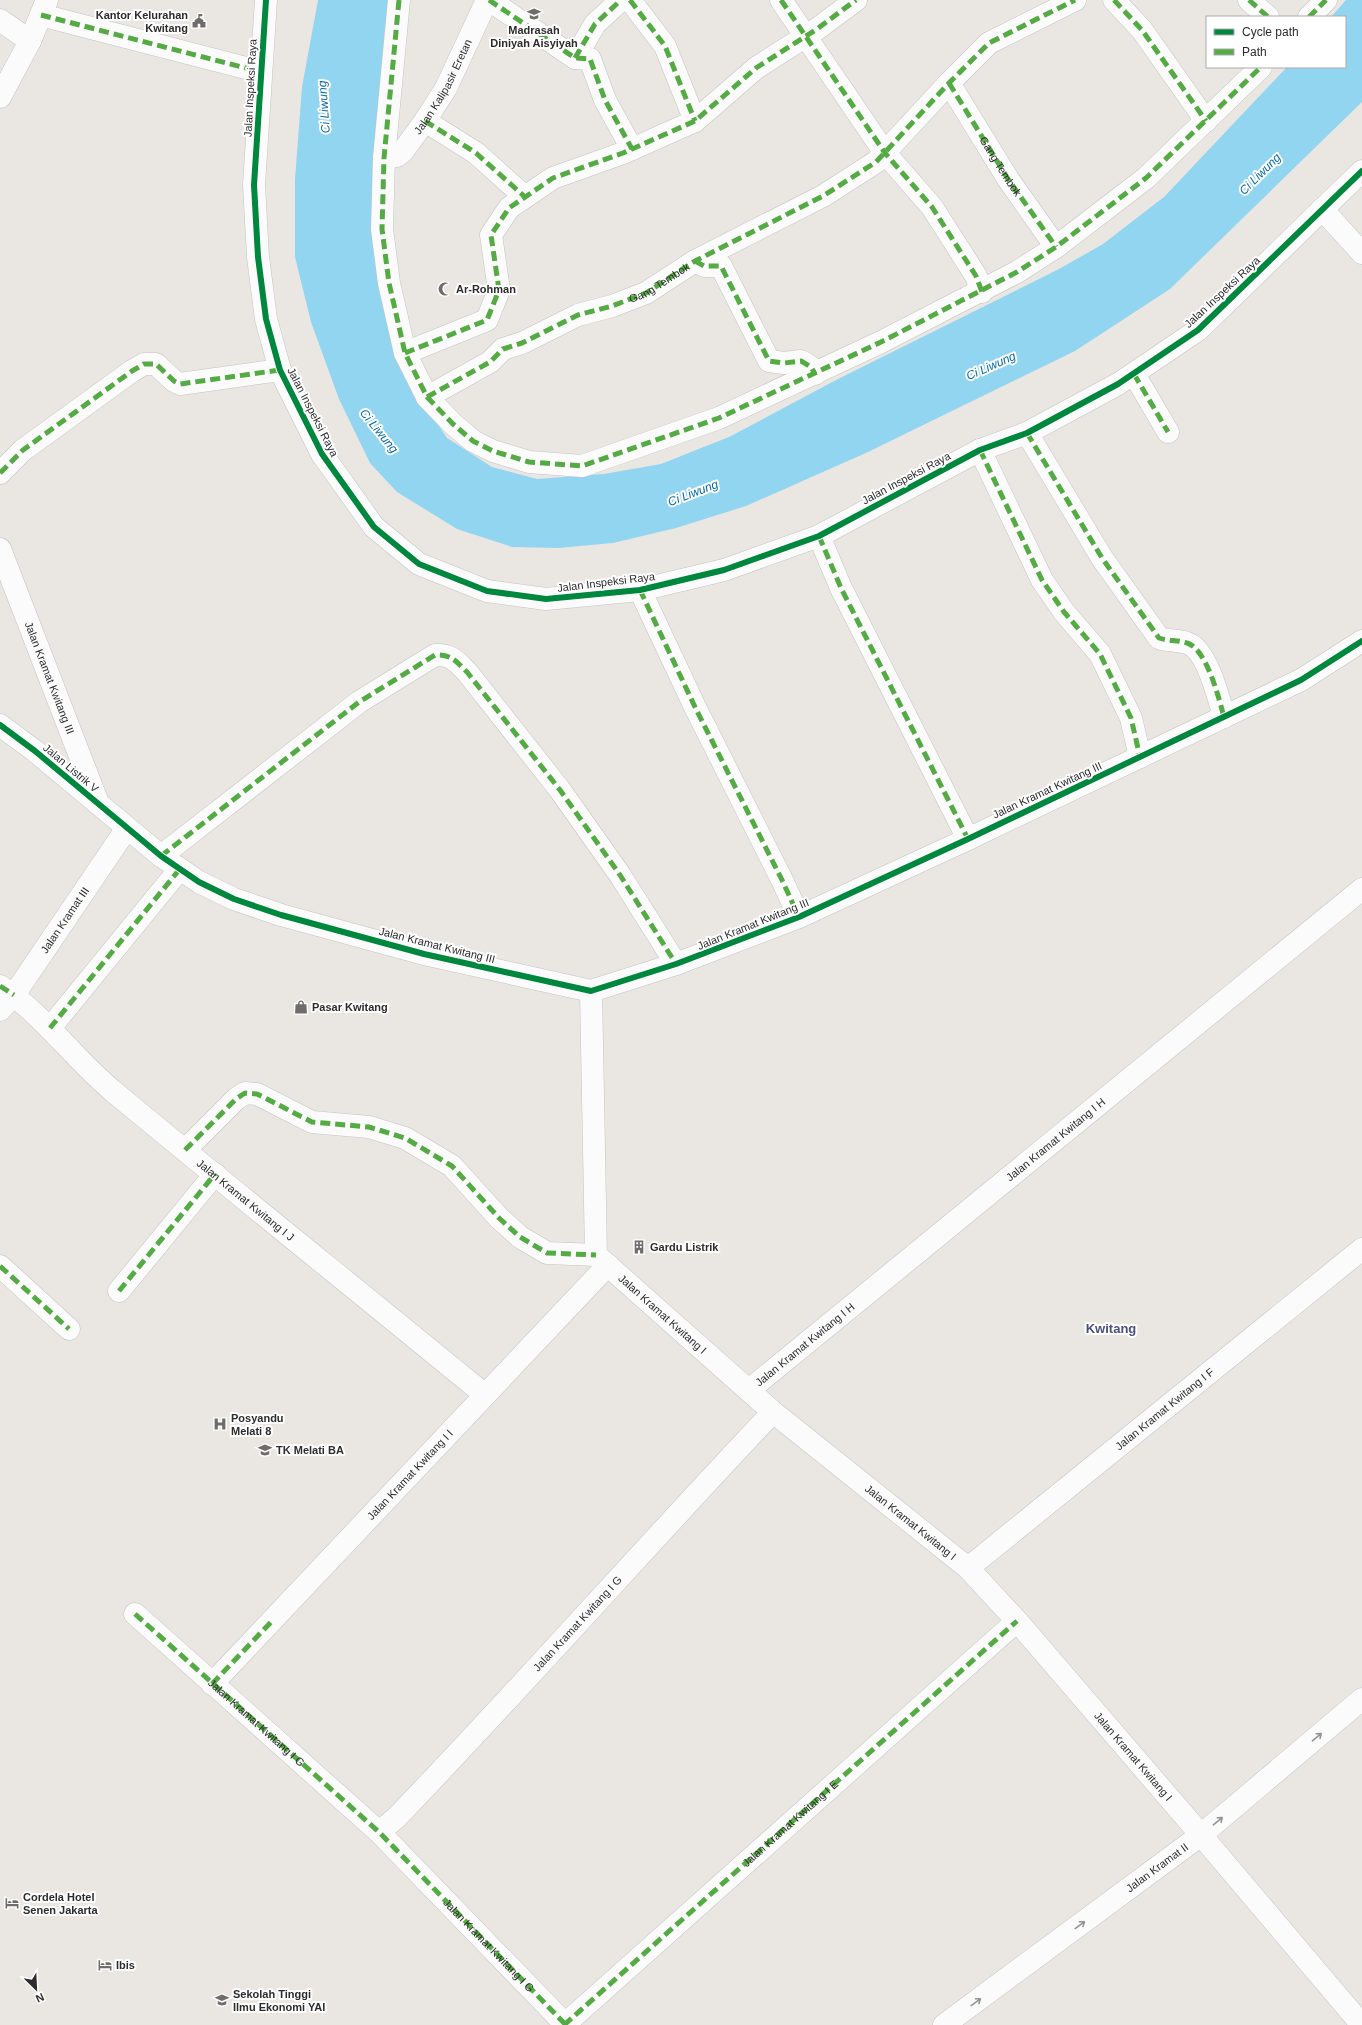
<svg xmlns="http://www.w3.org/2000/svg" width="1362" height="2025" viewBox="0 0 1362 2025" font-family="Helvetica,sans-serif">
  <rect width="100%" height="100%" fill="#eae7e2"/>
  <!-- water -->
  <path fill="#91d5f0" d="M318,0h71l-13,195 41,198 30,45 45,29 45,12 67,-5 57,-10 68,-27 109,-58 221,-110 44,-25 61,-47 123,-130h58v-50h-14l15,-17h16v102l-192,187 -95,62 -207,101 -122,54 -70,22 -63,15 -55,5 -46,-1 -55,-18 -60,-37 -27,-29 -31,-64 -28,-77 -16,-65v-78l7,-92z"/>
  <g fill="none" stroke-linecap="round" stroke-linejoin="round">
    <!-- street casing -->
    <g stroke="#c4c3c3" stroke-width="23">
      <g id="street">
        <path d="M399,0l-15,158 -2,71 7,54 16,70 22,44 26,27 20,17 20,10 36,11 53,4 137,-48 162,-76 136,-70 39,-25 90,-69 115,-111"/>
        <path d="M489,0l86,58 15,1 15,41 27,49"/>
        <path d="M630,0l35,46 30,75"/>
        <path d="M781,0l104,153 47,54 44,69 6,16"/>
        <path d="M1114,0l28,30 64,91"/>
        <path d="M1249,0l19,17"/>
        <path d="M41,15l220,57"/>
        <path d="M1309,17l17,-17"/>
        <path d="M0,20l30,21"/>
        <path d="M575,58l20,-34 26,-24"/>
        <path d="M949,83l59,96 48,68"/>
        <path d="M425,121l51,32 49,44"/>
        <path id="s1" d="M384,158l13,-2 6,-5 22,-30 21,-33 41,-88"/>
        <path d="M1322,209l40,44"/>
        <path d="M695,261l9,5h17l48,95 15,2 17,-2 10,6 4,7"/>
        <path d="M405,353l82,-33 12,-30 -8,-55 18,-27 44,-30 70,-25 72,-32 61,-53 61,-39 39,-29"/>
        <path d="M1134,374l34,58"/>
        <path d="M427,397l63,-35 13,-13 19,-6 56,-28 34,-9 34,-13 49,-32 128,-65 53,-34 73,-79 40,-40 86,-43"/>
        <path d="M1027,433l75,125 57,80c9,3 19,2 28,5 20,6 32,56 37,74"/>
        <path d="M980,450l62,130 22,32 36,42 31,64 9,39"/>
        <path d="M0,473l23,-23 109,-79 12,-7h12l18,17 6,3 100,-14"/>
        <path d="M819,536l22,52 127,251"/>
        <path id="s2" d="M0,549l98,254"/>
        <path d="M640,590l55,117 87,173 17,37"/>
        <path d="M0,725l35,26 126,105 38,26 35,17 47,16 143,39 167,37 85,-27 123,-47 169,-78 333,-159 61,-39"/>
        <path d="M161,856l198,-154 76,-47c16,-1 21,6 32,17l93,118 60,85 56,89"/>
        <path id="s3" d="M0,986c44,29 74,73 114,106 123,102 248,202 371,303"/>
        <path id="s4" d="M591,991l5,264 177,157 195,156 49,53 184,214 161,190"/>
        <path id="s5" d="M0,1010l14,-15 113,-167"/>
        <path d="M50,1028l129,-158"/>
        <path d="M185,1150l51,-51 9,-6 12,1 55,28 57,5 36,11 47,28 47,52 21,19 27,16 49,2"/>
        <path d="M0,1266l69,63"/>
        <path d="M119,1291l96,-117"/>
        <path id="s6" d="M749,1390l613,-501"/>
        <path id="s7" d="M968,1568l394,-319"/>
        <path d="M135,1614l244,218 186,192"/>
        <path id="s8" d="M212,1684l396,-419"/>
        <path id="s9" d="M379,1832l17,-14c128,-133 250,-272 377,-406"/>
        <path id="s10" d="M564,2025l453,-404"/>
        <path id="s11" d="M944,2025l257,-190 161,-136"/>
      </g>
    </g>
    <!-- secondary casing -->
    <g stroke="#c4c3c3" stroke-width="23">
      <path id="secondary" d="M266,0l-12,185 4,72 8,62 14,51 42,84 52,73 45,37 68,27 59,8 94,-9 84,-20 95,-34 161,-86 47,-17 91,-49 80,-54 164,-159
        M0,97l30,-56 17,-41"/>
    </g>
    <!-- street -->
    <use href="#street" stroke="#fcfbfb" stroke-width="22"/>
    <!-- secondary -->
    <use href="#secondary" stroke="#fcfbfb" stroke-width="22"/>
    <!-- quiet -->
    <g stroke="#54ab44" stroke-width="5" stroke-dasharray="10 5" stroke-linecap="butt">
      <path d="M399,0l-15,158 -2,71 7,54 16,70 22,44 26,27 20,17 20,10 36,11 53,4 137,-48 162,-76 136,-70 39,-25 90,-69 115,-111"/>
      <path d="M489,0l86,58 15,1 15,41 27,49"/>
      <path d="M630,0l35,46 30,75"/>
      <path d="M781,0l104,153 47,54 44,69 6,16"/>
      <path d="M1114,0l28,30 64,91"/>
      <path d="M1249,0l19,17"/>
      <path d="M41,15l220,57"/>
      <path d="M1309,17l17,-17"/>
      <path d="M575,58l20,-34 26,-24"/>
      <path id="s12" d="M949,83l59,96 48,68"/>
      <path d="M425,121l51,32 49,44"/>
      <path d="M695,261l9,5h17l48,95 15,2 17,-2 10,6 4,7"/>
      <path d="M405,353l82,-33 12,-30 -8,-55 18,-27 44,-30 70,-25 72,-32 61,-53 61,-39 39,-29"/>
      <path d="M1134,374l34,58"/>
      <path id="s13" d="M427,397l63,-35 13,-13 19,-6 56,-28 34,-9 34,-13 49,-32 128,-65 53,-34 73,-79 40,-40 86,-43"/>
      <path d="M1027,433l75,125 57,80c9,3 19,2 28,5 20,6 32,56 37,74"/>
      <path d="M980,450l62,130 22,32 36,42 31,64 9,39"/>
      <path d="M0,473l23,-23 109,-79 12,-7h12l18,17 6,3 100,-14"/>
      <path d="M819,536l22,52 127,251"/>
      <path d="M640,590l55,117 87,173 17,37"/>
      <path d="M161,856l198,-154 76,-47c16,-1 21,6 32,17l93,118 60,85 56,89"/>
      <path d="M0,986l14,9"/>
      <path d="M50,1028l129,-158"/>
      <path d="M185,1150l51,-51 9,-6 12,1 55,28 57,5 36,11 47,28 47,52 21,19 27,16 49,2"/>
      <path d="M0,1266l69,63"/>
      <path d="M119,1291l96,-117"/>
      <path id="s14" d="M135,1614l244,218 186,192"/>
      <path d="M212,1684l60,-63"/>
      <path d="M564,2025l453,-404"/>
    </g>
    <!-- cycleway casing -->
    <g stroke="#fff" stroke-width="8">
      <path id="cycleway" d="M266,0l-12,185 4,72 8,62 14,51 42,84 52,73 45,37 68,27 59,8 94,-9 84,-20 95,-34 161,-86 47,-17 91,-49 80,-54 164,-159
        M0,725l35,26 126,105 38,26 35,17 47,16 143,39 167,37 85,-27 123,-47 169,-78 333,-159 61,-39"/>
    </g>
    <!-- cycleway -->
    <use href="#cycleway" stroke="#00873e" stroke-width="6"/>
  </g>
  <!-- one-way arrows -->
  <defs><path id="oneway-shaft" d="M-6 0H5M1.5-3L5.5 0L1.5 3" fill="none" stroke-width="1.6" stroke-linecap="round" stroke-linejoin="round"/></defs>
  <g stroke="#949494">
    <use href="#oneway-shaft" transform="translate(1317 1737) rotate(-40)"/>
    <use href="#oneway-shaft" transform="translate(1218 1821) rotate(-40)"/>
    <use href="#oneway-shaft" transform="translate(1080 1925) rotate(-36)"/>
    <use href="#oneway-shaft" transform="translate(976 2002) rotate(-36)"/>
  </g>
  <!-- icons -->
  <defs>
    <g id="school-bare" transform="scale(1.08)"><path d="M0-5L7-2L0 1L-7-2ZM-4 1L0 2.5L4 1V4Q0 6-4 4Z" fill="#6e6d6c" stroke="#fff" stroke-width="2.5" paint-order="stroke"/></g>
    <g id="civic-bare" transform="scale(1.08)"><path d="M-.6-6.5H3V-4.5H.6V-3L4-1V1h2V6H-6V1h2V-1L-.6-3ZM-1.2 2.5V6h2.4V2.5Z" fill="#6e6d6c" stroke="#fff" stroke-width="2.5" paint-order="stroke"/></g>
    <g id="mosque-bare" transform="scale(1.08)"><path d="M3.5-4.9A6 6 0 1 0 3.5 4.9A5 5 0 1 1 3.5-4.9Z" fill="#6e6d6c" stroke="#fff" stroke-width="2.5" paint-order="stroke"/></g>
    <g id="shop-bare" transform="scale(1.08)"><path d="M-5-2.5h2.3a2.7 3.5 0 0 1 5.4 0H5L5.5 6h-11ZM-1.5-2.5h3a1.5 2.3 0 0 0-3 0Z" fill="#6e6d6c" stroke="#fff" stroke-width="2.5" paint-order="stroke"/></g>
    <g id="building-bare" transform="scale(1.08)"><path d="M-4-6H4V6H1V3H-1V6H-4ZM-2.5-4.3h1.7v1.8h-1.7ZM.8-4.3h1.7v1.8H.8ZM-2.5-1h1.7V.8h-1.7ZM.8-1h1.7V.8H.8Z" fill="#6e6d6c" stroke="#fff" stroke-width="2.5" paint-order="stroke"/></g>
    <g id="hospital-bare" transform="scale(1.08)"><path d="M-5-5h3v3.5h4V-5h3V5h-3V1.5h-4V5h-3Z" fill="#6e6d6c" stroke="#fff" stroke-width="2.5" paint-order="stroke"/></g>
    <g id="hotel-bare" transform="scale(1.08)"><path d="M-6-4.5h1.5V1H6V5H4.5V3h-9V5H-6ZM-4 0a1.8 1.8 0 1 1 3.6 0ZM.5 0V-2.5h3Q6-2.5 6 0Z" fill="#6e6d6c" stroke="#fff" stroke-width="2.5" paint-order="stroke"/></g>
    <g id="university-bare" transform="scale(1.08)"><path d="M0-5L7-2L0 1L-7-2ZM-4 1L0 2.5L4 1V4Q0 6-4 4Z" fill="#6e6d6c" stroke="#fff" stroke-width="2.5" paint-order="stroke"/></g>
  </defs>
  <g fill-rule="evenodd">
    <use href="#school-bare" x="534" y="14"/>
    <use href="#civic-bare" x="199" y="21"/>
    <use href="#mosque-bare" x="445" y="289"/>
    <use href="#shop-bare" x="301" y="1007"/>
    <use href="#building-bare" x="639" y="1247"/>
    <use href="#hospital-bare" x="220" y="1424"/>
    <use href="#school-bare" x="265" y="1450"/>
    <use href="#hotel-bare" x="12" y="1903"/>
    <use href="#hotel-bare" x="105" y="1965"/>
    <use href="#university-bare" x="222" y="2000"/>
  </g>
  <g text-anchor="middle" stroke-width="4" stroke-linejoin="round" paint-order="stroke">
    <!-- poi labels -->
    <g font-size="11" font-weight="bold" fill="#2c2c2c" stroke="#fff" text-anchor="start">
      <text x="188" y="19" text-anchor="end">Kantor Kelurahan<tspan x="188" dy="13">Kwitang</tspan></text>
      <text x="534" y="34" text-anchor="middle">Madrasah<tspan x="534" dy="13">Diniyah Aisyiyah</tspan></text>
      <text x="456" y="293">Ar-Rohman</text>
      <text x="312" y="1011">Pasar Kwitang</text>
      <text x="650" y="1251">Gardu Listrik</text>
      <text x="231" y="1422">Posyandu<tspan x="231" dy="13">Melati 8</tspan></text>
      <text x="276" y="1454">TK Melati BA</text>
      <text x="23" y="1901">Cordela Hotel<tspan x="23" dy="13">Senen Jakarta</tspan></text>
      <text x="116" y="1969">Ibis</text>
      <text x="233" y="1998">Sekolah Tinggi<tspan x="233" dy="13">Ilmu Ekonomi YAI</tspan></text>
    </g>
    <!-- street labels -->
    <g font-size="11" fill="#2c2c2c" stroke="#fff">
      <text dy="4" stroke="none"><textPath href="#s1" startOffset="97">Jalan Kalipasir Eretan</textPath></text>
      <text transform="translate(250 88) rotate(-87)" y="4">Jalan Inspeksi Raya</text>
      <text dy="4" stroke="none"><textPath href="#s12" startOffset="98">Gang Tembok</textPath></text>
      <text dy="4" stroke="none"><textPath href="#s13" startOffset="261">Gang Tembok</textPath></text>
      <text transform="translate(1222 292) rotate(-43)" y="4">Jalan Inspeksi Raya</text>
      <text transform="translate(313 412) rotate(63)" y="4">Jalan Inspeksi Raya</text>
      <text transform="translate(906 478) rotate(-28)" y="4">Jalan Inspeksi Raya</text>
      <text transform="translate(606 582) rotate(-7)" y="4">Jalan Inspeksi Raya</text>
      <text dy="4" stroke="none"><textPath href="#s2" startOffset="138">Jalan Kramat Kwitang III</textPath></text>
      <text transform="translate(71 768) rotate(40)" y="4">Jalan Listrik V</text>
      <text transform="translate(1047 790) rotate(-25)" y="4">Jalan Kramat Kwitang III</text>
      <text dy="4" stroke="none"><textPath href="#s5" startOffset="111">Jalan Kramat III</textPath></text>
      <text transform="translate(753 924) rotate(-22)" y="4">Jalan Kramat Kwitang III</text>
      <text transform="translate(437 945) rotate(14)" y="4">Jalan Kramat Kwitang III</text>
      <text dy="4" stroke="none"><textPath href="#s6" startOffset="396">Jalan Kramat Kwitang I H</textPath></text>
      <text dy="4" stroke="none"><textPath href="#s3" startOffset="326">Jalan Kramat Kwitang I J</textPath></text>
      <text dy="4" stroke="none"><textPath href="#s4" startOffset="353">Jalan Kramat Kwitang I</textPath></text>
      <text dy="4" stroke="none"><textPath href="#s6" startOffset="72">Jalan Kramat Kwitang I H</textPath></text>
      <text dy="4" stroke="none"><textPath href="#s7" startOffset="253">Jalan Kramat Kwitang I F</textPath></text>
      <text dy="4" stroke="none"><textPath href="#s8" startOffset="288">Jalan Kramat Kwitang I I</textPath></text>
      <text dy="4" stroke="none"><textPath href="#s4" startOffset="677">Jalan Kramat Kwitang I</textPath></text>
      <text dy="4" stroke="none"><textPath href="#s9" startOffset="288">Jalan Kramat Kwitang I G</textPath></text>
      <text dy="4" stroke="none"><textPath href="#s14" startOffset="163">Jalan Kramat Kwitang I G</textPath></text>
      <text dy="4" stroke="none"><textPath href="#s4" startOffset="1001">Jalan Kramat Kwitang I</textPath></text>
      <text dy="4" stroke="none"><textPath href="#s10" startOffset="303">Jalan Kramat Kwitang I E</textPath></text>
      <text dy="4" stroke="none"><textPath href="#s11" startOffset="265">Jalan Kramat II</textPath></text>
      <text dy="4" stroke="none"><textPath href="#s14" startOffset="485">Jalan Kramat Kwitang I G</textPath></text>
    </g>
    <!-- water labels -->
    <g font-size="12" font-style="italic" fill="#056aa7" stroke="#fff">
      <text transform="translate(324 107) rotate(-94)" y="4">Ci Liwung</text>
      <text transform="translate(1260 174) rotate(-45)" y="4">Ci Liwung</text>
      <text transform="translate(991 366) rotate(-24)" y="4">Ci Liwung</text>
      <text transform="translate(379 431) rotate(51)" y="4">Ci Liwung</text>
      <text transform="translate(693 493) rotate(-21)" y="4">Ci Liwung</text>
    </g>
    <!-- quarter labels -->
    <g font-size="13" font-weight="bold" fill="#495180" stroke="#fff">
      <text x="1111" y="1333">Kwitang</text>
    </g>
  </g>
  <!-- legend -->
  <rect x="1206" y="16" width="140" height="52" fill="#ffffff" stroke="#ababab"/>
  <rect x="1214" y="29" width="20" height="6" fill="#00873e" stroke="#ababab"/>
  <text x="1242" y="36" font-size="12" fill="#2c2c2c">Cycle path</text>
  <rect x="1214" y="49" width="20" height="6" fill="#54ab44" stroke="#ababab"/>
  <text x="1242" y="56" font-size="12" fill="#2c2c2c">Path</text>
  <!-- north arrow -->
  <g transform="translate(36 1989) rotate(156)" stroke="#ffffff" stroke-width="3" paint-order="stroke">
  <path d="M0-3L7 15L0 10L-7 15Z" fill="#2c2c2c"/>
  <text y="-6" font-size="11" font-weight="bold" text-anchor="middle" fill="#2c2c2c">N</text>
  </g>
</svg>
